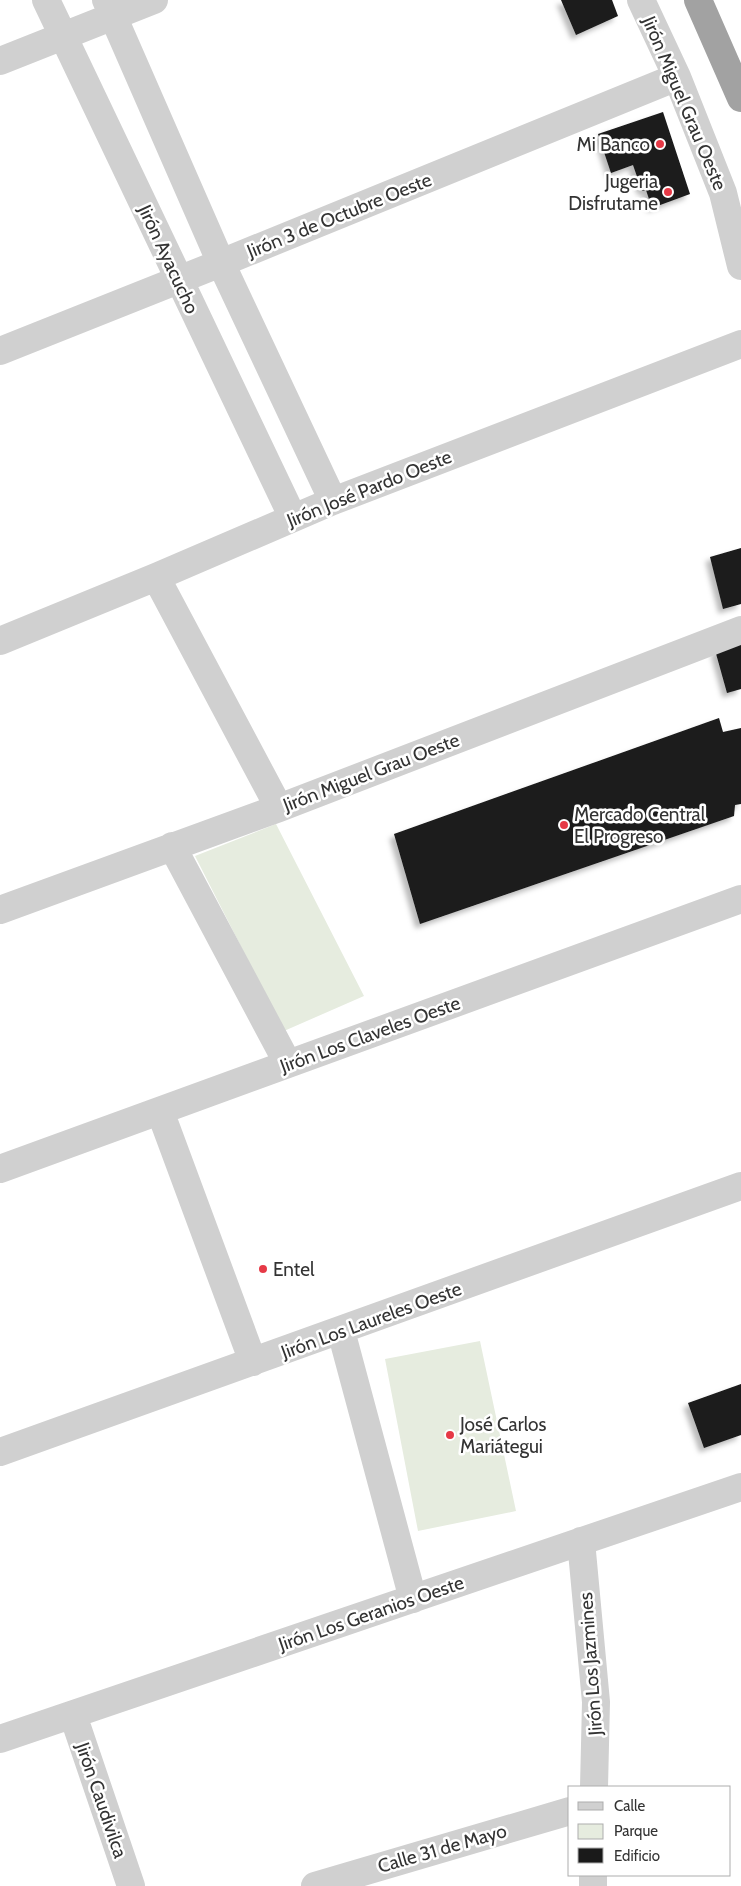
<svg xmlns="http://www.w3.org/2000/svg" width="741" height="1886" viewBox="0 0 741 1886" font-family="Cabin,sans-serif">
  <defs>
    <filter id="shadow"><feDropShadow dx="-4.5" dy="4.5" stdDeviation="2.5" flood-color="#0004"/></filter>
  </defs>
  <rect width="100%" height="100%" fill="#fff"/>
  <!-- green -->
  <path fill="#e6ecdf" d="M276,824l88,172 -80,35 -89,-175z
    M480,1341l36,170 -98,20 -33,-172z"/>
  <!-- building -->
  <path fill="#1a1a1a" filter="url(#shadow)" d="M561,0h51l6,16 -42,19z
    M663,112l27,82 -38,14 -6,-18 -4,1 -9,-26 -22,8 -13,-39z
    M741,548v56l-18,5 -13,-52z
    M741,643v46l-14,4 -12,-43z
    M719,718l4,14 18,-4v76l-6,1 -1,11 -314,108 -26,-90z
    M741,1384v51l-37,13 -16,-45z"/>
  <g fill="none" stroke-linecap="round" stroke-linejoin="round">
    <!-- minor -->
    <path stroke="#d0d0d0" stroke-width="28" d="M46,0l247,518
      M106,0l115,263 112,238
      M641,0l36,77 46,116 18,73
      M0,61l154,-61
      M0,351l221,-88 456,-186
      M156,577l123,231
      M0,641l156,-64 177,-76 408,-157
      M172,846l116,218
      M0,910l279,-102 462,-178
      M160,1111l93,251
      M0,1169l741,-270
      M341,1331l72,268
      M0,1452l741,-266
      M581,1541l15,161 -2,85
      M73,1715l58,171
      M0,1739l741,-252
      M315,1886l255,-75
      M593,1886v-11"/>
    <!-- trunk -->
    <path stroke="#a2a2a2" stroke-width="28" d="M698,0l43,98"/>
  </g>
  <!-- markers -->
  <g fill="#e63946" stroke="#fff" stroke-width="2">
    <circle cx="660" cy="144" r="5"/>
    <circle cx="668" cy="192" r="5"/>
    <circle cx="564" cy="825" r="5"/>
    <circle cx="263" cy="1269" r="5"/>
    <circle cx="450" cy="1435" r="5"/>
  </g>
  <g text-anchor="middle" stroke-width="5" stroke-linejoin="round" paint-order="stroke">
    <!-- street labels -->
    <g font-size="19" fill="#333" stroke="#fff">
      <text transform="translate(685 103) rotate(67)" y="7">Jirón Miguel Grau Oeste</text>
      <text transform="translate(339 215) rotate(-22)" y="7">Jirón 3 de Octubre Oeste</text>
      <text transform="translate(169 259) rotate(65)" y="7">Jirón Ayacucho</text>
      <text transform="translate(369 488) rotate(-22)" y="7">Jirón José Pardo Oeste</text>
      <text transform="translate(371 772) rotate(-21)" y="7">Jirón Miguel Grau Oeste</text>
      <text transform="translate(370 1034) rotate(-20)" y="7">Jirón Los Claveles Oeste</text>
      <text transform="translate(371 1320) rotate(-20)" y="7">Jirón Los Laureles Oeste</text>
      <text transform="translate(371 1613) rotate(-19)" y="7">Jirón Los Geranios Oeste</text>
      <text transform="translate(590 1664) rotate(-94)" y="7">Jirón Los Jazmines</text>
      <text transform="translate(102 1800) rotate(71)" y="7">Jirón Caudivilca</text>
      <text transform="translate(442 1848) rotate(-16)" y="7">Calle 31 de Mayo</text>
    </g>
    <!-- poi labels -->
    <g font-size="19" fill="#333" stroke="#fff" text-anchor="start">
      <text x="650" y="151" text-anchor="end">Mi Banco</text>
      <text x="658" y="188" text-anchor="end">Jugeria<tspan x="658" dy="22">Disfrutame</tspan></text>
      <text x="574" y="821">Mercado Central<tspan x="574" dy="22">El Progreso</tspan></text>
      <text x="273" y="1276">Entel</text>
      <text x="460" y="1431">José Carlos<tspan x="460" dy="22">Mariátegui</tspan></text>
    </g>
  </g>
  <!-- legend -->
  <rect x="568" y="1786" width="162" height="90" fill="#ffffff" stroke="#adadad"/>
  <rect x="578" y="1802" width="25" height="8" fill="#d0d0d0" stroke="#adadad"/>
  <text x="614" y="1811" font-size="15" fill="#333333">Calle</text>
  <rect x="578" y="1824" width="25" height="15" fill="#e6ecdf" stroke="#adadad"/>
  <text x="614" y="1836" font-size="15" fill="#333333">Parque</text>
  <rect x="578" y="1848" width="25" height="15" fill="#1a1a1a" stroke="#adadad"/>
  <text x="614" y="1861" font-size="15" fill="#333333">Edificio</text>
</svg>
